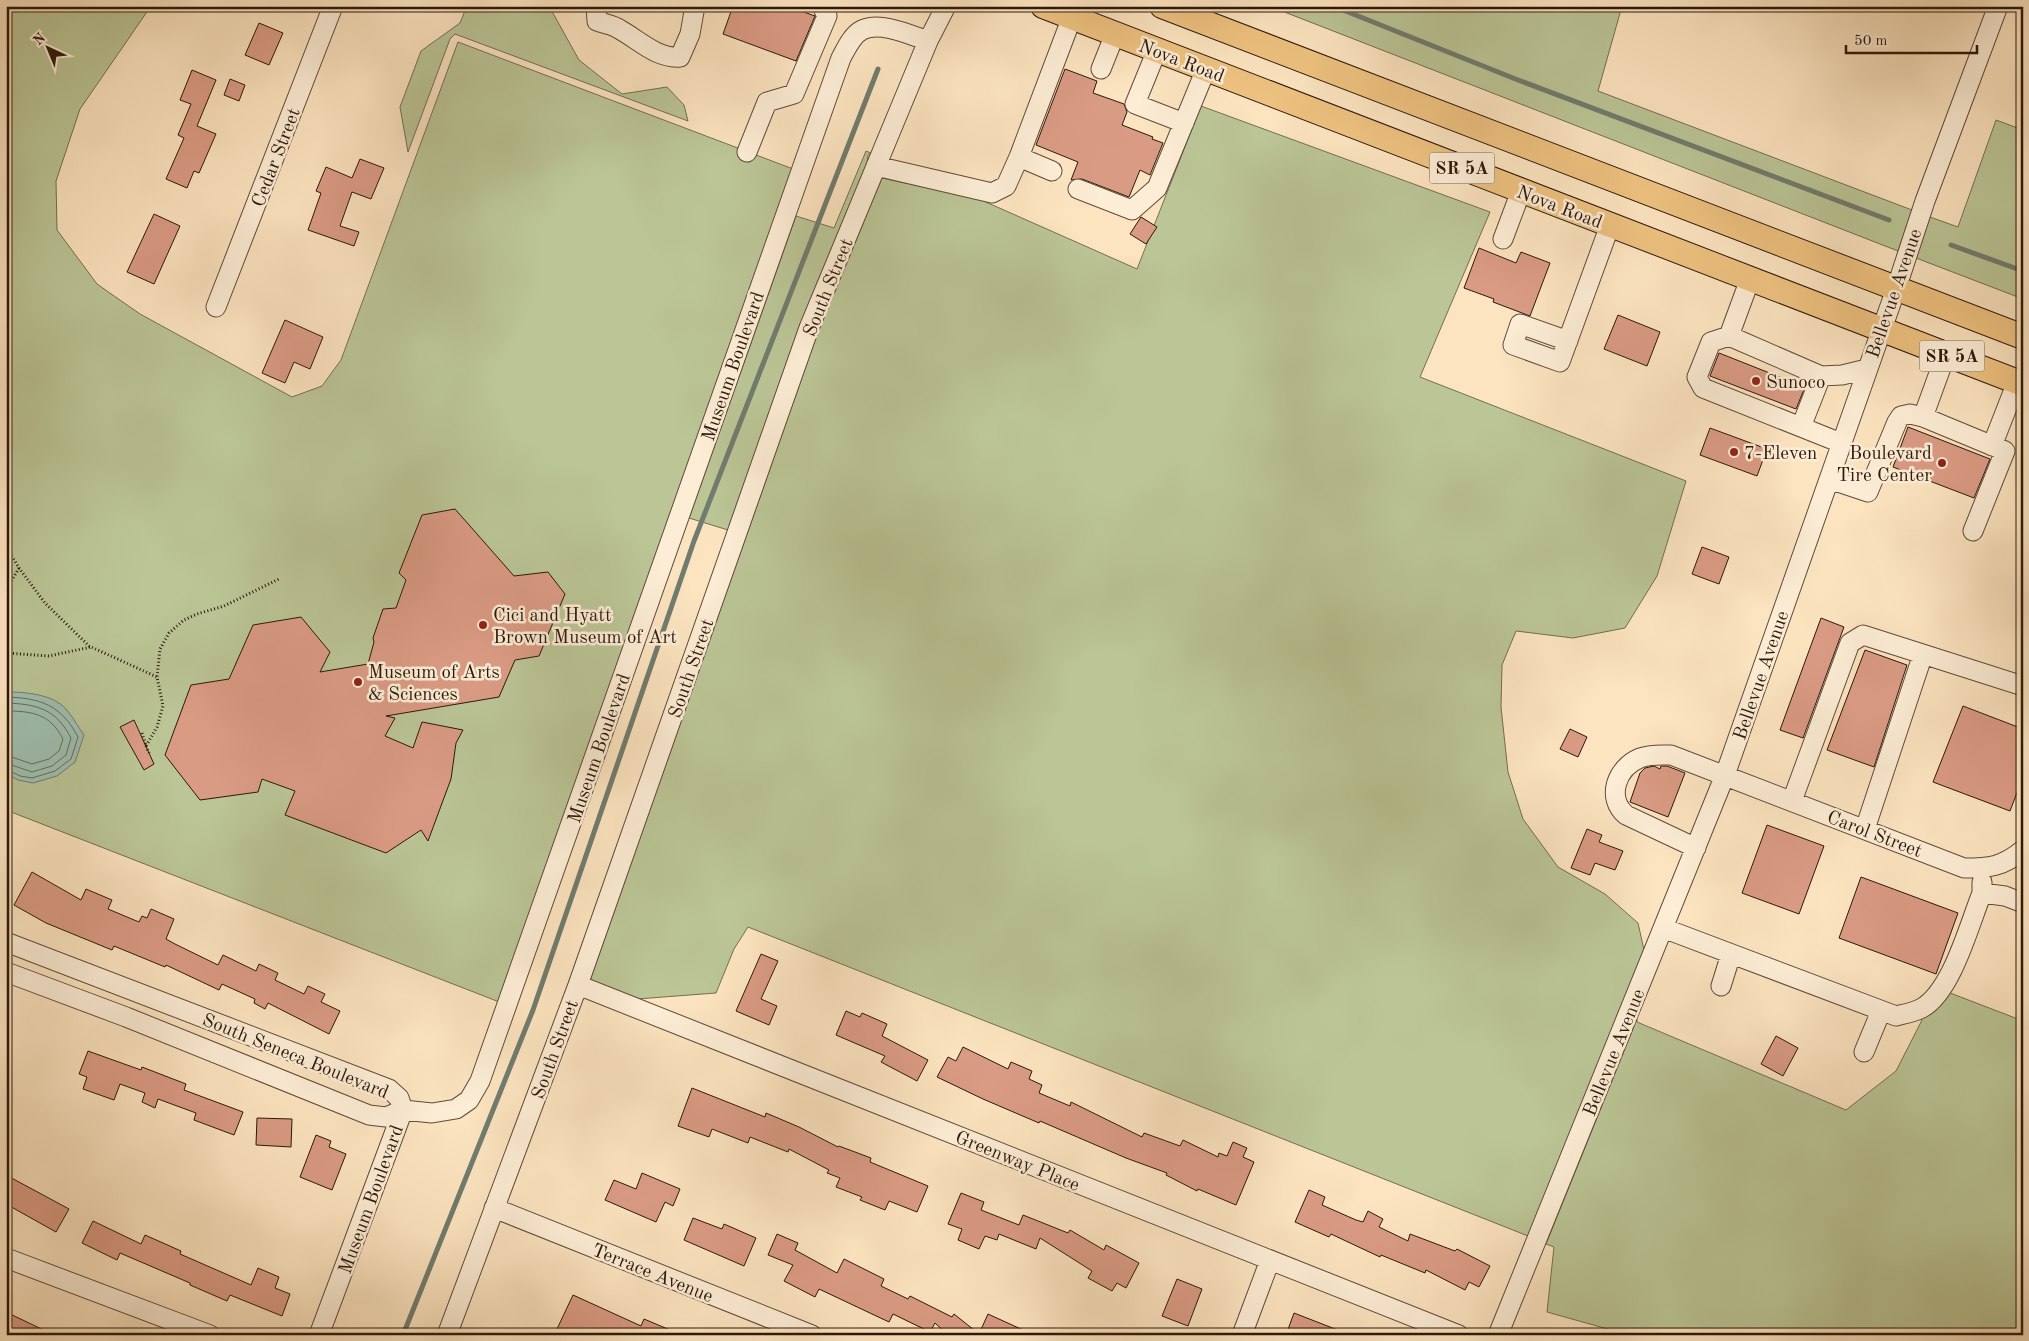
<svg xmlns="http://www.w3.org/2000/svg" width="2029" height="1341" viewBox="0 0 2029 1341" font-family="'Old Standard TT',serif">
  <rect width="100%" height="100%" fill="#fce4c0"/>
  <filter id="stains"><feTurbulence type="fractalNoise" baseFrequency=".004" numOctaves="4"/><feColorMatrix values="0 0 0 0 .2 0 0 0 0 .09 0 0 0 0 .02 0 0 0 .5 -.17"/></filter>
  <radialGradient id="worn" r=".72"><stop offset=".6" stop-color="#630" stop-opacity="0"/><stop offset="1" stop-color="#630" stop-opacity=".3"/></radialGradient>
  <!-- green -->
  <path fill="#bbc596" stroke="#736e50" d="M6,6h145l-71,103 -24,72 1,49 40,54 43,30 152,83 30,-11 19,-26 117,-318 343,130 -294,833 -501,-195z
    M467,6h82l30,54 43,34 45,-7 17,18 4,16 -233,-87 -5,5 -42,113 -8,-45 21,-56 39,-28z
    M1269,6h353l-24,85 314,119 -14,41z
    M1201,106l289,106 -70,165 266,104 -29,95 -32,52 -52,10 -57,-7 -14,34 -1,42 7,65 15,47 35,48 47,27 33,29 6,27 -116,286 -780,-309 -14,22 -18,44 -79,6 -47,-19 228,-648 64,-154 97,21 158,70z
    M1996,120l27,10v169l-107,-41 14,-41 28,10z
    M866,151l5,2 -3,2 -1,8 -67,161 -72,206 -39,-12 107,-302 38,12z
    M1932,986l91,35v314h-394l-82,-23 7,-65 -8,-3 91,-225v3l209,88 50,-39 25,-49z"/>
  <!-- water -->
  <path fill="#9fbfb0" stroke="#717c6e" d="M6,692c20,0 46,2 60,17 7,8 12,18 18,26l-9,27 -18,14 -24,7 -15,-3 -12,-7z"/>
  <g fill="none" stroke-linecap="round" stroke-linejoin="round">
    <!-- shore -->
    <path stroke="#656c5e" stroke-width="1" d="M6,697c35,1 55,8 72,40l-7,22 -16,12 -23,7 -12,-2 -14,-7
      M6,703c31,1 50,6 65,35l-5,17 -14,11 -20,6 -26,-9
      M6,711c27,0 44,3 57,28l-4,12 -10,8 -17,5 -26,-9"/>
    <!-- stream -->
    <path stroke="#717c6e" stroke-width="5" d="M1333,6l185,74 371,140
      M1951,245l72,26
      M403,1335l130,-325 161,-469 184,-472"/>
  </g>
  <!-- building -->
  <path fill="#da9b84" stroke="#2b180b" d="M733,6h54l28,10 -19,45 -73,-27z
    M259,23l24,10 -14,32 -24,-10z
    M1065,69l32,12 -4,12 31,11 3,8 -5,13 31,12 -1,2 11,4 -13,32 -10,-5 -11,27 -47,-18 -11,1 7,-18 -42,-17z
    M192,70l24,10 -19,46 19,8 -17,39 -5,-2 -7,17 -21,-9 18,-41 -6,-3 13,-31 -11,-4z
    M230,79l15,6 -6,16 -15,-6z
    M360,159l24,9 -13,31 -19,-7 -12,34 19,6 -5,14 -46,-16 13,-37 -5,-2 10,-24 26,11z
    M154,214l26,12 -26,58 -27,-12z
    M1141,217l16,10 -11,17 -16,-10z
    M1479,248l37,15 5,-11 29,11 -20,53 -37,-14 1,-3 -30,-11z
    M1618,315l42,17 -13,34 -43,-17z
    M285,320l38,17 -13,32 -16,-7 -9,21 -23,-10z
    M1719,353l86,34 -9,22 -86,-33z
    M1908,427l82,32 -16,39 -81,-31z
    M1710,428l57,21 -10,27 -57,-21z
    M455,509l59,67 34,-4 17,22 -26,62 -24,4 -16,37 -113,19 9,2 -10,18 28,12 9,-26 41,8 -7,13 -5,36 -23,62 -7,-11 -35,23 -101,-38 10,-24 -33,-12 -4,13 -58,8 -35,-45 26,-70 38,-6 24,-54 48,-8 29,35 -10,20 48,-8 6,-22 -1,-4 10,-29 13,-1 10,-28 -7,-7 23,-58z
    M1702,547l27,10 -10,27 -27,-10z
    M1821,618l23,9 -41,111 -23,-8z
    M1865,650l42,15 -33,102 -47,-17z
    M1963,706l60,23v48l-13,34 -77,-29z
    M134,720l20,44 -10,6 -24,-43z
    M1570,729l17,8 -9,20 -18,-8z
    M1654,766l6,3 1,-3h6l18,7 -17,44 -38,-15 10,-29 5,-5z
    M1767,825l57,21 -25,68 -57,-21z
    M1587,829l15,6 -3,7 24,9 -8,19 -20,-7 -5,12 -19,-7z
    M32,872l49,28 5,-11 26,11 -4,9 31,13 3,-6 5,2 4,-9 23,10 -8,20 9,5 43,21 5,-10 33,16 3,-7 19,9 -3,7 29,14 4,-8 17,8 -4,8 19,9 -11,23 -61,-31 -3,6 -11,-6 1,-4 -33,-15 -3,6 -53,-25 -1,2 -51,-21 -2,4 -66,-27 -32,-18z
    M1861,877l97,36 -22,61 -97,-36z
    M761,954l17,7 -17,38 16,7 -8,19 -33,-14z
    M846,1011l14,6 2,-4 25,11 -5,12 46,24 -11,21 -36,-19 4,-6 -49,-21z
    M1776,1036l22,12 -15,28 -22,-12z
    M963,1047l45,22 3,-7 21,9 -3,8 13,6 -3,8 31,13 1,-4 71,35 2,-4 36,13 3,-6 35,17 1,-4 8,3 6,-14 14,6 -4,9 11,5 -18,43 -38,-16 -1,2 -31,-16 1,-2 -41,-15 -86,-37 -1,2 -56,-24 -46,-22 11,-20 8,4z
    M88,1051l53,19 1,-3 44,17 -2,6 59,22 -9,23 -40,-15 2,-7 -38,-14 -3,9 -13,-6 3,-9 -25,-9 -6,16 -31,-11 4,-12 -8,-3z
    M692,1088l73,29 1,-4 33,14 39,20 1,-1 32,12 -1,4 58,24 -11,26 -28,-11 -4,9 -25,-10 2,-3 -26,-10 4,-9 -13,-5 2,-3 -40,-21 -1,3 -38,-15 -2,6 -36,-14 -3,8 -31,-11z
    M257,1118l35,1 -1,28 -35,-2z
    M316,1135l15,6 -2,6 17,7 -14,36 -32,-13z
    M642,1173l38,16 -7,17 -8,-4 -9,20 -51,-22 9,-20 22,9z
    M6,1175l63,34 -13,23 -50,-28z
    M1309,1190l16,7 -3,8 34,15 7,2 5,-11 15,8 -4,8 29,14 2,-7 45,17 2,-2 33,17 -11,21 -10,-5 -4,8 -39,-20 -1,3 -44,-18 -1,2 -49,-23 -2,3 -34,-15z
    M961,1193l23,9 -3,8 38,15 4,-10 45,18 2,-3 34,20 2,-5 33,18 -13,25 -9,-5 -5,8 -24,-13 4,-7 -52,-33 -4,11 -37,-15 -2,6 -12,-4 -6,13 -21,-9 4,-11 -14,-5z
    M693,1218l29,11 2,-5 32,14 -12,28 -60,-26z
    M93,1221l48,23 4,-9 36,16 -1,3 71,31 7,-17 21,9 -4,11 15,6 -8,22 -52,-21 -3,6 -37,-16v-2l-70,-30 -3,7 -35,-17z
    M777,1234l21,9 -3,7 42,23 7,-14 40,20 -3,7 27,13 2,-3 42,21 2,-3 25,20 9,-20 46,21h-86l-13,-12 -5,9 -37,-18 -4,8 -70,-33 -4,8 -31,-16 9,-16 -25,-10z
    M1177,1279l25,10 -14,37 -26,-10z
    M573,1295l68,31 3,-7 38,16h-113l-12,-6z
    M6,1312l48,23h-48z
    M1294,1313l54,21v1h-62z"/>
  <g fill="none" stroke-linecap="round" stroke-linejoin="round">
    <!-- minor casing -->
    <g stroke="#5f4b38" stroke-width="21">
      <path id="minor" d="M596,6l1,15c7,3 16,4 22,8 20,11 38,30 61,28l10,-23 5,-28
        M1157,50l-22,54 49,19
        M1101,69l14,-35
        M747,152l20,-50 27,-8 33,-78 -5,-10
        M876,166l116,27 14,-7 13,-29
        M1052,171l-33,-14 53,-140
        M1078,189l54,21 25,-22 49,-119
        M1503,239l18,-48
        M1750,279l-21,57 -18,6 -14,35 6,11 138,55
        M216,307l117,-301
        M1729,336l92,40 -20,51
        M1568,341l-48,-17 -7,21 47,17 50,-137
        M1821,376l21,-1 25,-6
        M1923,417l23,-63
        M1992,446l25,-64
        M1829,479l39,13 29,-70 4,-6 9,-2 13,3 82,34 -32,80
        M1792,801l58,-158 13,-8 160,51
        M1865,829l58,-175
        M1696,848l-70,-33c-20,-17 -10,-47 14,-57 10,-4 20,-3 31,-3l293,113c26,0 38,-1 59,-18
        M1982,882v11l23,3 18,7
        M1663,928l233,88c8,-2 19,-4 26,-8 30,-17 47,-83 60,-115
        M6,942l383,147 10,9 4,12
        M6,972l120,45 243,98 17,2 17,-7 29,3 24,-4 13,-9 11,-19 361,-1023c5,-9 11,-23 21,-28 19,-9 48,5 66,11
        M578,985l881,350
        M1721,986l10,-32
        M1864,1052l17,-41
        M494,1208l318,127
        M6,1258l204,77
        M319,1335l84,-225
        M447,1335l131,-350 231,-657 119,-287 18,-35
        M1242,1335l28,-75
        M1498,1335l227,-560 171,-486 29,-88 73,-195"/>
    </g>
    <!-- major casing -->
    <g stroke="#2b180b" stroke-width="26">
      <path id="major" d="M1043,6l980,378
        M1162,6l861,331"/>
    </g>
    <!-- path -->
    <path stroke="#2b180b" stroke-width="3" stroke-dasharray="1 2.5" stroke-linecap="butt" d="M6,547l13,21 26,35 44,43 68,31
      M6,590l13,-22
      M6,653l43,3 42,-9
      M142,733l4,13 11,-19 6,-21 -6,-29 3,-28 9,-16 15,-13 13,-6 27,-8 55,-27
      M146,746l3,7"/>
    <!-- minor -->
    <use href="#minor" stroke="#fdedd6" stroke-width="19"/>
    <!-- major -->
    <use href="#major" stroke="#eec280" stroke-width="24"/>
  </g>
  <!-- markers -->
  <g fill="#8f2418" stroke="#fdedd6" stroke-width="2">
    <circle cx="1756" cy="381" r="5"/>
    <circle cx="1734" cy="452" r="5"/>
    <circle cx="1942" cy="463" r="5"/>
    <circle cx="483" cy="625" r="5"/>
    <circle cx="358" cy="682" r="5"/>
  </g>
  <g text-anchor="middle" stroke-width="5" stroke-linejoin="round" paint-order="stroke">
    <!-- shield labels -->
    <g fill="#fdedd6" stroke="#6a5848" stroke-width="1">
      <rect x="1429.5" y="152.5" width="65" height="31" rx="4"/>
      <rect x="1919.5" y="340.5" width="65" height="31" rx="4"/>
    </g>
    <g font-size="18" font-weight="bold" fill="#2b180b">
      <text x="1462" y="174">SR 5A</text>
      <text x="1952" y="362">SR 5A</text>
    </g>
    <!-- street labels -->
    <g font-size="19" fill="#2b180b" stroke="#fdedd6">
      <text transform="translate(1182 60) rotate(21)" y="7">Nova Road</text>
      <text transform="translate(275 157) rotate(-69)" y="7">Cedar Street</text>
      <text transform="translate(1560 206) rotate(21)" y="7">Nova Road</text>
      <text transform="translate(827 287) rotate(-68)" y="7">South Street</text>
      <text transform="translate(1893 293) rotate(-71)" y="7">Bellevue Avenue</text>
      <text transform="translate(732 366) rotate(-71)" y="7">Museum Boulevard</text>
      <text transform="translate(690 668) rotate(-71)" y="7">South Street</text>
      <text transform="translate(1760 675) rotate(-71)" y="7">Bellevue Avenue</text>
      <text transform="translate(598 748) rotate(-71)" y="7">Museum Boulevard</text>
      <text transform="translate(1875 833) rotate(21)" y="7">Carol Street</text>
      <text transform="translate(554 1049) rotate(-70)" y="7">South Street</text>
      <text transform="translate(1613 1052) rotate(-68)" y="7">Bellevue Avenue</text>
      <text transform="translate(296 1055) rotate(22)" y="7">South Seneca Boulevard</text>
      <text transform="translate(1018 1160) rotate(22)" y="7">Greenway Place</text>
      <text transform="translate(370 1199) rotate(-70)" y="7">Museum Boulevard</text>
      <text transform="translate(653 1272) rotate(22)" y="7">Terrace Avenue</text>
    </g>
    <!-- poi labels -->
    <g font-size="19" fill="#2b180b" stroke="#fdedd6" text-anchor="start">
      <text x="1766" y="388">Sunoco</text>
      <text x="1744" y="459">7-Eleven</text>
      <text x="1932" y="459" text-anchor="end">Boulevard<tspan x="1932" dy="22">Tire Center</tspan></text>
      <text x="493" y="621">Cici and Hyatt<tspan x="493" dy="22">Brown Museum of Art</tspan></text>
      <text x="368" y="678">Museum of Arts<tspan x="368" dy="22">&amp; Sciences</tspan></text>
    </g>
  </g>
  <!-- margin -->
  <rect width="2029" height="1341" fill="none" stroke="#fce4c0" stroke-width="25"/>
  <rect x="8" y="8" width="2014" height="1326" fill="none" stroke="#2b180b" stroke-width="2.5"/>
  <rect x="12" y="12" width="2004" height="1316" fill="none" stroke="#2b180b"/>
  <!-- north arrow -->
  <g transform="translate(48 48) rotate(316)" stroke="#fdedd6" stroke-width="4" paint-order="stroke">
  <path d="M0-4L9 19L0 12L-9 19Z" fill="#2b180b"/>
  <text y="-8" font-size="14" font-weight="bold" text-anchor="middle" fill="#2b180b">N</text>
  </g>
  <!-- scale -->
  <path d="M1846 45v8h131v-8" fill="none" stroke="#2b180b" stroke-width="2.5"/>
  <text x="1854" y="45" font-size="15" fill="#2b180b" stroke="#fdedd6" stroke-width="4" paint-order="stroke">50 m</text>
  <rect width="100%" height="100%" filter="url(#stains)"/>
  <rect width="100%" height="100%" fill="url(#worn)"/>
</svg>
